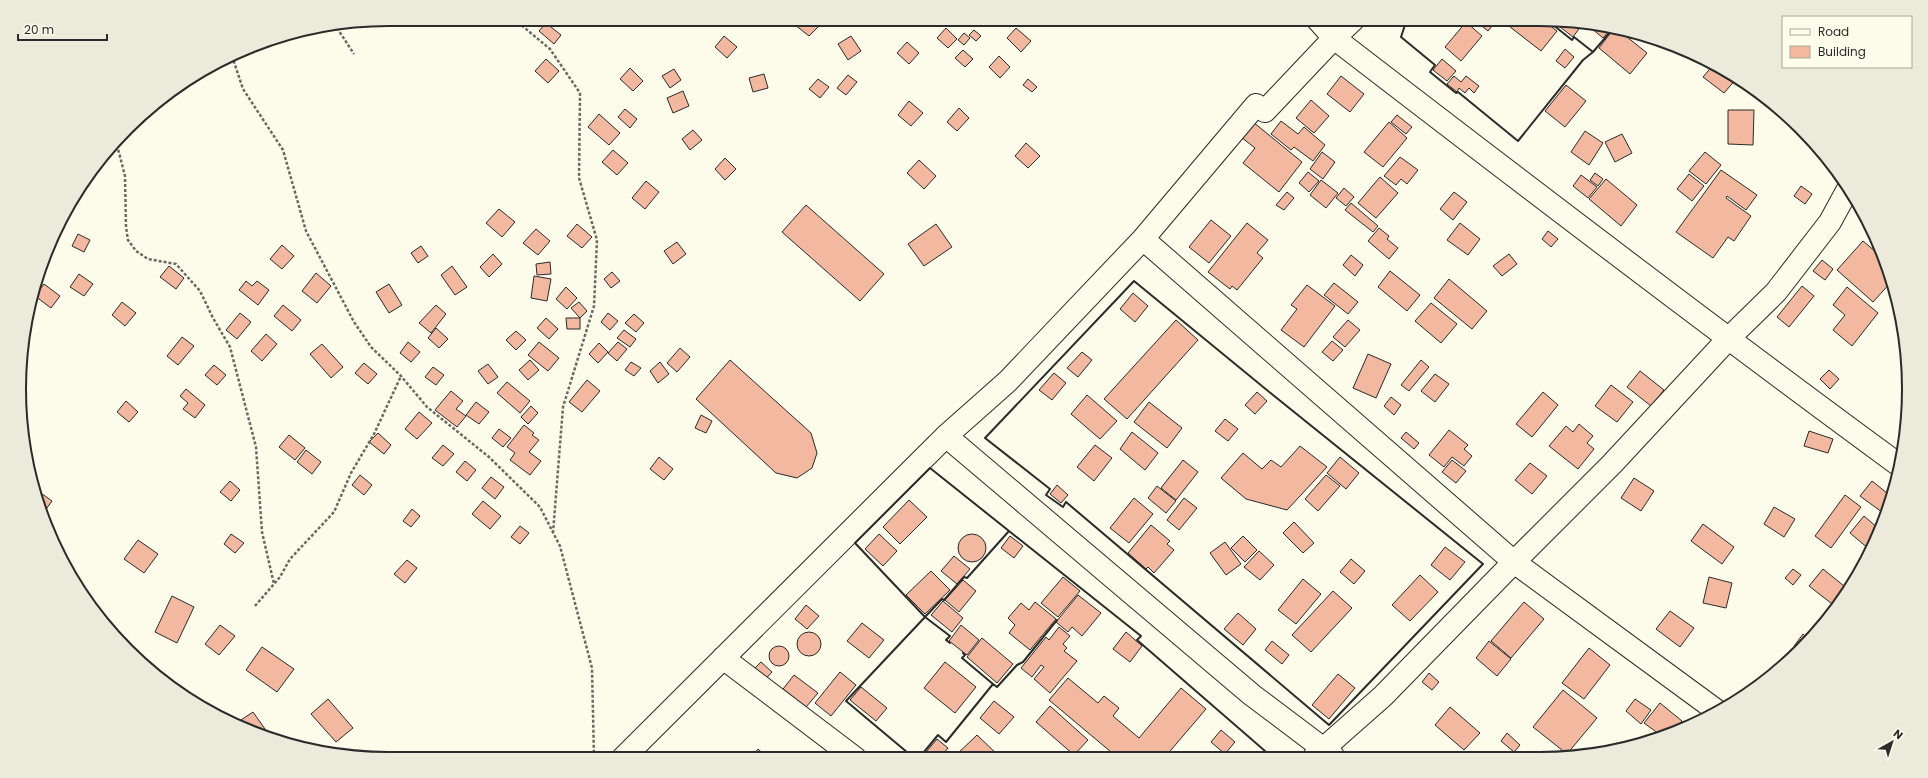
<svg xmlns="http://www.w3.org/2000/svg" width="1928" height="778" viewBox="0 0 1928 778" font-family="Poppins,sans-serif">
  <rect width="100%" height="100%" fill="#fdfbea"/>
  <!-- building -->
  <path fill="#f2b8a0" stroke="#2b2b2b" d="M800,19h13l7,6 -11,11 -14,-11z
    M872,19h11l-6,5z
    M1473,19h25l-10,12z
    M1508,19l35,1 14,11 -16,20 -36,-28z
    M1466,22l16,14 -21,25 -16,-14z
    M1555,22l26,4 -8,11 -18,-14z
    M546,23l15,12 -7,9 -15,-13z
    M946,28l11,11 -9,9 -11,-10z
    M1016,28l15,13 -10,11 -14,-14z
    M1591,28l18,3 -6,7z
    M974,30l7,6 -5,5 -7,-6z
    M1612,31l10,2 25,20 -17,21 -31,-26z
    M964,33l6,5 -6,7 -6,-5z
    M724,36l13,11 -10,11 -12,-11z
    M851,36l10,15 -13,9 -10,-16z
    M907,42l12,11 -10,11 -12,-11z
    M1565,49l9,8 -9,11 -9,-7z
    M963,50l10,9 -8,8 -10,-9z
    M999,56l11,11 -10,11 -11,-11z
    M546,59l13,12 -11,12 -13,-12z
    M1442,59l14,12 -9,10 -14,-11z
    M1714,64l23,14 -13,15 -21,-16z
    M630,68l13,13 -10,10 -13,-12z
    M674,69l7,11 -11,8 -8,-12z
    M764,74l4,14 -15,4 -4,-14z
    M848,75l9,7 -11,13 -9,-7z
    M1341,76l23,18 -14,18 -23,-18z
    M1454,76l7,6 5,-6 13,10 -5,7 -5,-5 -4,5 -6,-5 -2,4 -10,-8z
    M818,79l11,8 -9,11 -11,-9z
    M1028,79l9,8 -5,5 -9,-7z
    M1566,85l20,16 -21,26 -20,-16z
    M683,91l6,15 -16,7 -6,-15z
    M1311,100l18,16 -15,17 -18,-15z
    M909,101l14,12 -12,13 -13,-11z
    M959,108l10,10 -12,13 -10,-9z
    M625,109l12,10 -7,9 -12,-11z
    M1728,110h26l-1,35 -25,-1z
    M599,114l21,19 -11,12 -21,-18z
    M1397,115l15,12 -6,7 -15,-12z
    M1281,121l17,13 6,-7 21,18 -12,16 -19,-14 -3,3 -20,-16z
    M1253,122l49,40 -23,30 -36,-29 12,-15 -14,-11z
    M1389,122l18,16 -24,29 -19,-15z
    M693,130l9,10 -12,10 -8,-11z
    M1585,131l18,12 -14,22 -18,-13z
    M1622,134l10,19 -17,9 -10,-20z
    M1026,143l14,13 -12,12 -13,-12z
    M613,150l15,13 -11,12 -15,-13z
    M1322,152l13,10 -12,17 -13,-10z
    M1705,152l16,13 -15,19 -17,-13z
    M1400,157l18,13 -11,14 -6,-5 -5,6 -12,-9z
    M725,158l11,11 -11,11 -10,-11z
    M919,160l17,16 -12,13 -17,-16z
    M1721,170l36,25 -11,15 -19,-14 -1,2 25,18 -17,25 -6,-4 -15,21 -37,-26z
    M1308,172l11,9 -10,11 -10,-9z
    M1595,173l8,6 -5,7 -8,-6z
    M1689,174l15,12 -12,15 -15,-12z
    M1581,175l16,12 -9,11 -15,-12z
    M1380,177l18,16 -22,25 -18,-15z
    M1606,179l31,26 -16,21 -32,-27z
    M1321,180l17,13 -12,15 -16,-13z
    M646,181l13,11 -14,17 -13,-11z
    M1801,186l11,8 -7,10 -11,-8z
    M1344,188l10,9 -8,9 -10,-8z
    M1287,192l7,6 -10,12 -8,-5z
    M1454,192l13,10 -14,18 -13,-11z
    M1351,203l27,23 -5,6 -28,-22z
    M806,205l78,69 -24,27 -78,-69z
    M499,209l16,13 -13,15 -16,-14z
    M1211,220l20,16 -22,27 -20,-16z
    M1247,223l21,17 -11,13 6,5 -26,32 -5,-4 -2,3 -22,-17z
    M1460,223l20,16 -12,16 -21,-15z
    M577,224l15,13 -10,11 -15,-12z
    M936,224l16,23 -28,19 -16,-22z
    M1379,228l10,8 -2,3 11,9 -9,11 -21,-18z
    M536,229l14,12 -12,14 -15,-12z
    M1548,231l10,8 -7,8 -9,-8z
    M78,234l12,6 -6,12 -12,-6z
    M1863,241l20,17 9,23 -19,21 -36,-32z
    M677,242l9,12 -13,10 -9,-13z
    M282,245l12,11 -12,13 -12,-10z
    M421,246l7,10 -10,7 -7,-10z
    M493,254l9,10 -13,13 -9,-10z
    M1509,254l8,10 -15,12 -9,-10z
    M1351,255l12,10 -8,11 -12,-11z
    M1822,260l11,9 -8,11 -12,-9z
    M550,262l1,12 -14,1 -1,-11z
    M169,266l15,12 -8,11 -16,-12z
    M452,266l15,21 -12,8 -14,-20z
    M1390,271l30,24 -13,16 -29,-24z
    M612,272l8,9 -9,7 -7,-9z
    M316,273l15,13 -14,17 -15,-12z
    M79,274l14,10 -9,12 -14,-9z
    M534,276l17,3 -4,22 -16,-3z
    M1449,279l38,32 -15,18 -38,-31z
    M246,281l6,5 5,-5 12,9 -11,15 -19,-15z
    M1334,283l24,19 -10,12 -24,-19z
    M44,284l16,12 -9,12 -16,-12z
    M389,284l13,21 -13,8 -13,-21z
    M1307,285l28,21 -31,41 -23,-17 16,-21 -6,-4z
    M1802,286l12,10 -25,31 -12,-10z
    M566,287l11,11 -10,11 -11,-10z
    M1847,287l31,26 -26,33 -19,-16 12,-15 -12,-10z
    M1133,293l15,13 -13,16 -15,-13z
    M122,302l14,11 -11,13 -13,-11z
    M579,302l8,9 -7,7 -9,-10z
    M1431,303l26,21 -16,19 -26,-22z
    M283,305l18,15 -9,11 -18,-15z
    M436,305l10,9 -15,19 -12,-10z
    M240,313l11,9 -14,17 -11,-9z
    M608,313l10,8 -8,9 -9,-8z
    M634,314l10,9 -8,9 -11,-9z
    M546,318l12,11 -9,10 -12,-11z
    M566,318h14v11h-13z
    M1176,320l22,20 -71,79 -23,-20z
    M1348,320l12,10 -15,17 -12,-10z
    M436,328l12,11 -9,9 -11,-10z
    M624,330l12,9 -6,8 -13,-9z
    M516,331l10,9 -10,10 -10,-10z
    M266,334l11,10 -15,17 -11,-10z
    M182,337l12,9 -16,19 -11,-9z
    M1332,341l11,9 -10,11 -11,-9z
    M408,342l12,10 -9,10 -11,-9z
    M539,342l20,16 -11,13 -20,-16z
    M618,342l9,7 -10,12 -9,-8z
    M599,343l9,9 -10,11 -9,-9z
    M322,344l21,23 -12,11 -21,-24z
    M680,348l10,9 -13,15 -10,-9z
    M1082,352l10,8 -14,17 -11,-9z
    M1368,354l23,10 -15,34 -23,-10z
    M530,360l9,10 -11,10 -9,-10z
    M730,360l81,73 6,20 -5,15 -15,10 -21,-5 -80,-74z
    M1421,360l8,7 -20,24 -8,-6z
    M631,362l10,6 -7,8 -9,-6z
    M660,362l9,12 -11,9 -8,-12z
    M364,363l13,11 -9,10 -13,-11z
    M488,364l10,13 -10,7 -10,-13z
    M214,365l12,10 -9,10 -12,-10z
    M433,367l11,8 -8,10 -11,-8z
    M1829,370l10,9 -9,10 -10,-10z
    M1640,371l24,19 -13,16 -24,-19z
    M1054,373l12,10 -14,17 -13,-10z
    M1435,374l14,10 -14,18 -14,-11z
    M587,380l13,11 -18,21 -13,-10z
    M507,382l23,19 -10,12 -23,-20z
    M1611,385l22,17 -16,20 -22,-16z
    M186,389l19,16 -10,13 -12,-9 5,-6 -8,-7z
    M451,391l12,10 -7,8 10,7 -9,11 -22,-17z
    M1257,392l10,9 -12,13 -10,-9z
    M1543,392l15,13 -26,32 -16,-13z
    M1087,395l30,26 -17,18 -29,-25z
    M1391,397l10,8 -7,10 -10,-9z
    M126,401l12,11 -9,10 -12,-10z
    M476,402l13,10 -10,12 -13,-9z
    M1149,402l33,26 -15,20 -33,-26z
    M531,406l7,7 -10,11 -7,-7z
    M419,412l13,11 -15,16 -12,-10z
    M701,415l11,6 -6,12 -11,-5z
    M1225,419l13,10 -10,12 -13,-10z
    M1579,424l14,12 -6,7 7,6 -16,20 -29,-23 17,-20 7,6z
    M524,425l10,8 -2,2 7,5 -10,12 12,9 -11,14 -20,-15 5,-7 -8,-6z
    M499,429l12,9 -8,9 -11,-9z
    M1449,430l19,15 -4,4 8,7 -8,10 -12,-9 -8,10 -15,-12z
    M1809,431l24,8 -5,14 -24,-7z
    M1132,432l26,21 -13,17 -25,-21z
    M1406,432l13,11 -5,6 -13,-11z
    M378,433l13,12 -7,9 -15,-12z
    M289,435l16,13 -10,12 -16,-13z
    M443,445l11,9 -11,12 -11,-8z
    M1095,445l17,13 -18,23 -17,-14z
    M1300,446l27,21 -40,43 -41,-11 -25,-21 22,-25 19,16 9,-9 10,7z
    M306,450l15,12 -9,12 -15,-12z
    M659,457l14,12 -9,11 -14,-11z
    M1340,457l19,16 -13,16 -19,-16z
    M1183,460l15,12 -22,28 -15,-12z
    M1452,460l14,11 -10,12 -14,-11z
    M465,461l11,9 -9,11 -11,-9z
    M1530,463l17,13 -15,18 -17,-14z
    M360,475l12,10 -8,10 -12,-10z
    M1326,475l14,11 -22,25 -13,-12z
    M491,477l13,10 -9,12 -13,-11z
    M1634,478l20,13 -13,20 -20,-13z
    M230,481l10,9 -9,11 -11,-9z
    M1872,481l20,16 -6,18 -26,-19z
    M1057,485l11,10 -7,8 -11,-9z
    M1157,486l19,15 -10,12 -18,-15z
    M34,488l18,13 -10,14z
    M1845,495l16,12 -30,41 -16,-12z
    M1134,498l19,16 -24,29 -19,-15z
    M1184,498l13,10 -18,22 -12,-10z
    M909,500l18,17 -27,27 -17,-17z
    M483,501l18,15 -11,13 -18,-15z
    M1774,507l21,12 -11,18 -20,-13z
    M412,509l8,7 -9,11 -8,-6z
    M1864,516l15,13 -10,20 -19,-16z
    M1294,522l20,21 -11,10 -20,-20z
    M1703,524l31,23 -12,17 -31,-23z
    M1151,525l19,16 -3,3 7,6 -20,23 -6,-6 -2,2 -18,-16z
    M520,526l9,7 -9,11 -9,-7z
    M231,534l13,9 -9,10 -11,-9z
    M879,534l18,17 -14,15 -18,-17z
    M958 548a14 14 0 1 1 28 0a14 14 0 1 1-28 0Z
    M1010,536l13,10 -9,12 -13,-10z
    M1243,536l14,14 -12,12 -14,-14z
    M138,540l20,14 -14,19 -20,-14z
    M1225,542l16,22 -15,11 -16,-22z
    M1445,547l20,15 -15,18 -19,-15z
    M1259,551l15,14 -14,15 -16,-13z
    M954,556l16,13 -13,15 -16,-13z
    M1351,559l14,12 -11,13 -14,-12z
    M407,560l10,8 -12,15 -11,-9z
    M1793,569l8,6 -8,10 -8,-7z
    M1823,569l26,21 -13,17 -27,-21z
    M931,571l19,19 -25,24 -19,-19z
    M1420,575l18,17 -28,29 -18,-16z
    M1063,577l17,14 -22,26 -17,-14z
    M1709,577l23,6 -6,25 -23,-5z
    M1303,579l18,15 -25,30 -18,-14z
    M963,580l13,11 -17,21 -14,-12z
    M1333,591l19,17 -41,44 -19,-17z
    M1078,595l23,18 -19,23 -10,-9 -4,5 -12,-10z
    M172,596l22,11 -17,36 -22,-11z
    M943,601l20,17 -11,14 -21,-17z
    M1035,602l21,17 -26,31 -21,-17 6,-8 -7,-7 13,-15 8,7z
    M1524,602l20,17 -33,39 -20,-17z
    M806,605l13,11 -12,13 -12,-10z
    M1670,611l24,17 -14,19 -24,-18z
    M1238,613l18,16 -13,16 -19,-16z
    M862,623l22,17 -15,18 -22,-17z
    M220,625l15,11 -16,19 -14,-11z
    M961,625l18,15 -12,15 -18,-14z
    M1059,627l11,9 -7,8 4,4 -3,3 13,10 -27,32 -16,-14 10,-12 -3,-2 -9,12 -11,-9 25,-31 3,3z
    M797 644a12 12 0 1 1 24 0a12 12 0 1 1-24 0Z
    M1126,632l16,14 -12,16 -17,-13z
    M1803,634l5,5 -9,10 -5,-3z
    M982,638l31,26 -16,19 -30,-26z
    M1272,641l17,14 -7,9 -17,-14z
    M1489,641l22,18 -14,17 -21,-18z
    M769 656a10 10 0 1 1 20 0a10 10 0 1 1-20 0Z
    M262,647l32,22 -17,23 -31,-22z
    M1589,648l21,17 -26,34 -22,-16z
    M761,662l11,10 -10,11 -11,-11z
    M945,662l31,25 -21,26 -31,-25z
    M840,672l16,13 -25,31 -16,-13z
    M1429,673l10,9 -7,8 -10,-8z
    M1338,674l17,14 -26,31 -17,-14z
    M794,675l24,18 -12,14 -23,-18z
    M1068,678l30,25 6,-7 15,12 -6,8 26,22 42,-50 25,21 -41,48h-48l-68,-57z
    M1759,678l3,3 -12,8z
    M861,687l26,21 -11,13 -26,-21z
    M1563,690l34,28 -30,36 -34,-27z
    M328,699l25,29 -17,14 -25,-28z
    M1635,699l16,11 -10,14 -15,-13z
    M994,701l20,16 -15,17 -19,-16z
    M1660,703l22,18 -7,8 -16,5 -15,-11z
    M1050,706l38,34 -14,15 -38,-33z
    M1450,707l30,26 -16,17 -29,-25z
    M253,712l12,17 -6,5 -21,-12z
    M1695,718l5,4 -11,3z
    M1221,730l14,12 -10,12 -14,-12z
    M1507,733l13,12 -6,7 -13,-11z
    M977,735l23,22h-46z
    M937,739l11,9 -8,10h-19z
    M758,749l10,9h-17z
    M1504,751l6,5h-11z"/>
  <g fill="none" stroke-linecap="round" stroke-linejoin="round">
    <!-- street casing -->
    <g stroke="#2b2b2b" stroke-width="24">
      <path id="street" d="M1317,19l17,19c187,144 375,288 565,427
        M1143,239l371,323 203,149
        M946,436l306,259 81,61
        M723,658l132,100
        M1314,757l69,-61 131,-134 98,-98 116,-125 48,-47 54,-70 18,-33
        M623,758l323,-322 62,-55 135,-142 113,-134 9,6 69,-73 20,-19"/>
    </g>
    <!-- path -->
    <path stroke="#6a6964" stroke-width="2.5" stroke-dasharray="3 2" stroke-linecap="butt" d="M514,19l36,30 30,44 -1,85 18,62 -3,66 -31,101 -10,126
      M337,28l17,26
      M232,56l11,33 40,61 23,81 48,91 17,25 30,29 26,31 62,50 51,50 20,39 32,122 2,90
      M117,145l8,31 1,51 2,13 8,11 12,8 28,5 24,27 13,27 17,29 26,100 6,85 12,52
      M255,606l25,-29 10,-18 44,-47 17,-39 23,-39 27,-58"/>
    <!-- street -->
    <use href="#street" stroke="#fdfbea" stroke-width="22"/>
    <!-- wall -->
    <path stroke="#2b2b2b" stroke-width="2" d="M1407,19l-6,18 34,28 -5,7 26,21 2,-1 60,49 65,-81 10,-8 -19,-15 -2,3 -25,-20
      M1592,51l1,1 18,-21
      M1134,281l139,114 210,169 -154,161 -263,-223 -3,5 -17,-12 4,-6 -65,-51z
      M930,468l79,63 -42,47 -3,-1 -20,23 -2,-1 -17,18 -70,-74z
      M1009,531l132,105 -4,4 135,117
      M993,685v-1l4,3 20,-22 6,-3 34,-42
      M914,758l-68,-57 79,-84 25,19 -4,4 4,3
      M919,758l19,-23 8,7 47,-58 -31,-26 3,-3 -2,-2"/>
  </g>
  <!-- crop -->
  <path d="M0 0H1928V778H0ZM389 26H1539A363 363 0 0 1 1902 389V389A363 363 0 0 1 1539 752H389A363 363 0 0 1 26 389V389A363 363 0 0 1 389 26Z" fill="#eceadb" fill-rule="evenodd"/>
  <path fill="none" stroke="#2b2b2b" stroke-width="2" d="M389 26H1539A363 363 0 0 1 1902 389V389A363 363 0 0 1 1539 752H389A363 363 0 0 1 26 389V389A363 363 0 0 1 389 26Z"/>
  <!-- legend -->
  <rect x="1782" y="16" width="130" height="52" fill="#fdfbea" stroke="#a9a89e"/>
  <rect x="1790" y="29" width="20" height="6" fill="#fdfbea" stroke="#a9a89e"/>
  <text x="1818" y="36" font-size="12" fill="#2b2b2b">Road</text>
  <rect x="1790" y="46" width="20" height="12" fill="#f2b8a0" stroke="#a9a89e"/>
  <text x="1818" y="56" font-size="12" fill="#2b2b2b">Building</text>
  <!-- north arrow -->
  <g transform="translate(1892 742) rotate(39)" stroke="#fdfbea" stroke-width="3" paint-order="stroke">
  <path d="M0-3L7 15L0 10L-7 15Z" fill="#2b2b2b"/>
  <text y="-6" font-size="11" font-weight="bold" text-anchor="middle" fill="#2b2b2b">N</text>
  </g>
  <!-- scale -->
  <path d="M18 34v6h89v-6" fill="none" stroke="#2b2b2b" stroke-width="2"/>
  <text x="24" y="34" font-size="12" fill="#2b2b2b" stroke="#fdfbea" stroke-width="3" paint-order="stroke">20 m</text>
</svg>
